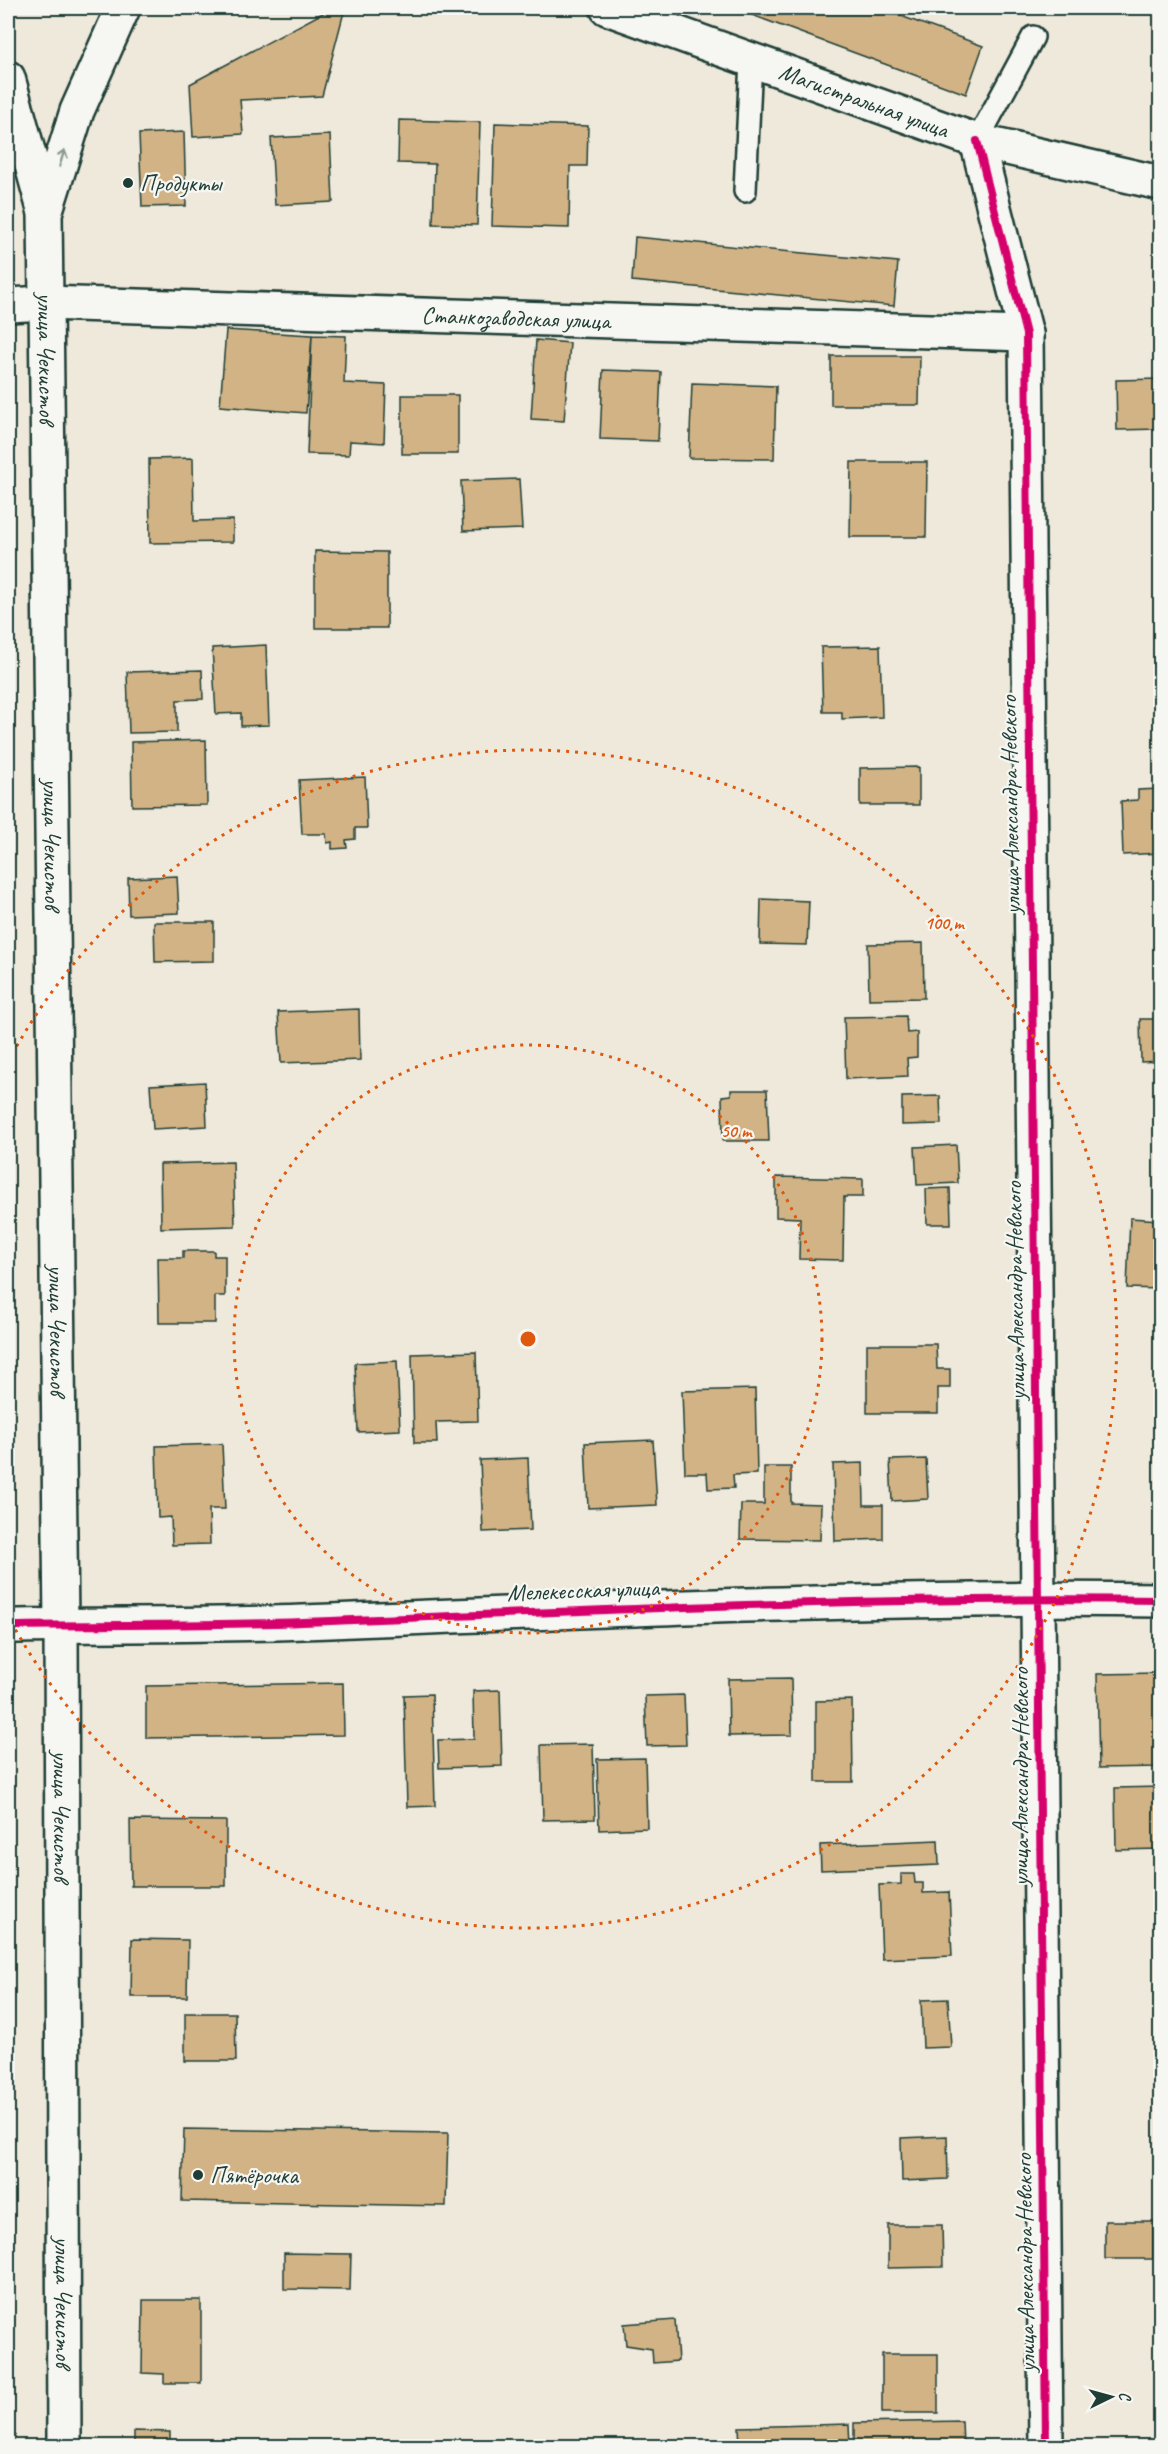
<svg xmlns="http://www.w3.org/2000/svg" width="1168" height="2454" viewBox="0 0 1168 2454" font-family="Caveat,sans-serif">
  <rect width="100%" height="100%" fill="#efe9dc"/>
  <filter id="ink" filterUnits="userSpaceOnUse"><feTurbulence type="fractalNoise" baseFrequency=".0167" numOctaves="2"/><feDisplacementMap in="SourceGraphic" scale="12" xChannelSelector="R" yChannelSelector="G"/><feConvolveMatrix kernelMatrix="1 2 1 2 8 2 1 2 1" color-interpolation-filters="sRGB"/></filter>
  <g filter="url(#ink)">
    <!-- building -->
    <path fill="#d2b385" stroke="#1f3d34" stroke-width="1.5" d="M332,8h13l-23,88 -82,4 3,34 -50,3 -3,-53z
      M733,8h146l104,38 -17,48z
      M399,120l81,2 -3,103 -44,-1 2,-60 -37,-1z
      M495,123l93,3 -1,40h-17l-1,62 -77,-2z
      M184,132l2,74 -44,1 -3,-73z
      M330,135l3,67 -58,3 -4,-67z
      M635,237l263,25 -4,44 -262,-25z
      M226,330l86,5 -6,78 -86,-7z
      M312,335l34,1 -2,47 42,2 -2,58 -34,-2 -1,14 -42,-1z
      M536,340l34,3 -6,78 -33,-2z
      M831,356h89l-1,49h-88z
      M603,370l58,2 -3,69 -58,-2z
      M1160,379v50l-43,1 -1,-50z
      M692,383l84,3 -2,73 -85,-1z
      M402,395h56v59h-56z
      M193,458l1,63 39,-1v22l-83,1 -1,-84z
      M851,462h76l-1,75h-76z
      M519,479l3,50 -59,2 -2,-50z
      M315,551l72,1v76h-72z
      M266,645l3,80 -28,1v-13l-25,1 -4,-66z
      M880,646l2,71 -40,2v-7h-19l-2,-65z
      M202,670l1,29 -26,1v32l-48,1 -2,-61z
      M206,740l1,65 -75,1 -1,-64z
      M919,767v38h-59v-37z
      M365,777l2,51h-12v11l-9,1 1,8 -15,1v-7l-5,1 -1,-9h-24l-3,-54z
      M1160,789v64l-37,2 -2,-54 17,-1v-10z
      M177,876l2,37 -50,2 -1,-37z
      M761,899l48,2 -2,44 -47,-1z
      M154,922h60v39l-59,1z
      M923,943l1,55 -55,1 -1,-55z
      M359,1009l1,51 -79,3 -3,-51z
      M906,1016l1,17 10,-1v25l-10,1 1,18 -62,3 -2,-62z
      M1140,1019h20v42l-19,1z
      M205,1082l2,44 -54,3 -3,-44z
      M731,1090h36l2,51h-46l-1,-45 9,-1z
      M940,1096l1,28 -39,1v-28z
      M956,1145l2,38 -41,2 -2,-38z
      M233,1162l2,64 -74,2 -1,-64z
      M776,1177l87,2v18h-19l-1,63 -44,-1 1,-41 -24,-1z
      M950,1188l1,36h-24l-1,-35z
      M1130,1218l30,2v69l-33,-1z
      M183,1251h31v5h11v40h-10v27h-56l-1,-65h25z
      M867,1344h69l1,25h13v19h-12v25h-71z
      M476,1352l2,69 -42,1 1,21h-23l-2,-89z
      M397,1361l3,69 -42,2 -3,-69z
      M755,1389l2,85 -24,1 1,13 -26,1 -1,-16h-22l-3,-82z
      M653,1440l4,65 -69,3 -3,-65z
      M222,1444l3,65h-16l1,35 -38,1 -1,-28 -13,1 -2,-72z
      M528,1458l3,72 -48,2 -3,-72z
      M926,1459l2,40 -36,2 -2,-41z
      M863,1463l1,42h19v34l-48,2 -2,-77z
      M764,1467h27v36l30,1 -1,36 -80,-1 1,-35h23z
      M1160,1673v94l-61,1 -2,-94z
      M791,1678l1,57 -63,1 -1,-57z
      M343,1683l1,52 -198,3v-52z
      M500,1690l2,76 -63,2 -1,-28 36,-1 -1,-48z
      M432,1694l3,112 -28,1 -3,-112z
      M684,1695l2,50 -39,1 -2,-50z
      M852,1700l1,82h-37v-81z
      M593,1744l2,75 -52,1 -2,-75z
      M645,1758l2,70 -48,2 -2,-71z
      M1160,1787v62l-44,1 -1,-62z
      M130,1820l96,1v65h-95z
      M938,1840l1,25 -118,5 -1,-25z
      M901,1874h13l1,9h8v10l26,-1 3,64 -70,3 -3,-74 22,-1z
      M132,1939l56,1 -1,57h-56z
      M948,1999l3,48 -28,1 -2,-48z
      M185,2013h50l1,48h-51z
      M184,2129l264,4 -2,73 -264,-5z
      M947,2136l1,43 -46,2 -1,-43z
      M1105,2221h48v38h-48z
      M888,2225h54l1,42 -55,1z
      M284,2253l67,1 -1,36 -66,-1z
      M1156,2291h4v38h-3z
      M143,2300h58v83h-37v-9l-22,-1z
      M675,2320l3,41 -25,2 -1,-14 -26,-4 -2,-21z
      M882,2354h56v59h-56z
      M962,2421l1,25h-109v-23z
      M849,2424l1,22h-110l-1,-19z
      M134,2431l36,1v14h-36z"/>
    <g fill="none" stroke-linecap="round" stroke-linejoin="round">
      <!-- lane casing -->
      <g stroke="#1f3d34" stroke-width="26">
        <path id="lane" d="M977,141l56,-104
          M745,191l6,-132"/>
      </g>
      <!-- street casing -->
      <g stroke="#1f3d34" stroke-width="38">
        <g id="street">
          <path id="s1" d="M607,8l370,133 183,42"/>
          <path d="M977,141l49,193 20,2112"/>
          <path id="s2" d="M8,305l37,-2 981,31"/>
          <path d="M8,1626c98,-2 197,0 295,-4 286,-11 571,-26 857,-22"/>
        </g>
      </g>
      <!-- primary casing -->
      <g stroke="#1f3d34" stroke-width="38">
        <g id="primary">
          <path id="s3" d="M8,78l37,135 16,1412 3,821"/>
          <path d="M45,213l32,-102 46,-103"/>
        </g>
      </g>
      <!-- lane -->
      <use href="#lane" stroke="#f6f6f2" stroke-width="21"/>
      <!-- street -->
      <use href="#street" stroke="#f6f6f2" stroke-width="33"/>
      <!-- primary -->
      <use href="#primary" stroke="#f6f6f2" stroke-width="33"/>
      <!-- cycleway casing -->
      <g stroke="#f6f6f2" stroke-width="11">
        <path id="cycleway" d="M977,141l49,193 20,2112
          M8,1626c98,-2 197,0 295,-4 286,-11 571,-26 857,-22"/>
      </g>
      <!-- cycleway -->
      <use href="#cycleway" stroke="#d6006c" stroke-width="8"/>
    </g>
    <!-- one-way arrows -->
    <defs><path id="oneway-shaft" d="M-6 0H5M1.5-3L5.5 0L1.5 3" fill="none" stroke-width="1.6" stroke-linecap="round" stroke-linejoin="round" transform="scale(1.5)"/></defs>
    <use stroke="#8a9a93" href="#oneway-shaft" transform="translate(62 158) rotate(-73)"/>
  </g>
  <!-- distance rings -->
  <g fill="none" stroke="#de580e" stroke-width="3" stroke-dasharray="3 6">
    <circle cx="528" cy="1339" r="294"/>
    <path d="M8 1062A589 589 0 1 1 8 1616"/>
  </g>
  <!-- markers -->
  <g fill="#1f3d34" stroke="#f6f6f2" stroke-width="2">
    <circle cx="128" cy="183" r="6"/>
    <circle cx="198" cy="2175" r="6"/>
  </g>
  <g text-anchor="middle" stroke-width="4.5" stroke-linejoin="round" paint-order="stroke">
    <!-- street labels -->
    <g font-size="24" fill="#1f3d34" stroke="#f6f6f2">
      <text dy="8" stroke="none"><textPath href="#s1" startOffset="273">Магистральная улица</textPath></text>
      <text dy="8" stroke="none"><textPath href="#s2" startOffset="508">Станкозаводская улица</textPath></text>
      <text dy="8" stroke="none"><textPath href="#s3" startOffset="285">улица Чекистов</textPath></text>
      <text transform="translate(1010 805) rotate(-91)" y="8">улица Александра Невского</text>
      <text dy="8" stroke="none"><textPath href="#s3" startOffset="771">улица Чекистов</textPath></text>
      <text transform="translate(1015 1291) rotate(-91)" y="8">улица Александра Невского</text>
      <text dy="8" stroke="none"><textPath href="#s3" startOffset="1257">улица Чекистов</textPath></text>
      <text transform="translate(583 1590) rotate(-2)" y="8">Мелекесская улица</text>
      <text transform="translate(1020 1777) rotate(-90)" y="8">улица Александра Невского</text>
      <text dy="8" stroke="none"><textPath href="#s3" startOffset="1743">улица Чекистов</textPath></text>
      <text transform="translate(1025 2263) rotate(-91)" y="8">улица Александра Невского</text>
      <text dy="8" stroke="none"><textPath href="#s3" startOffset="2229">улица Чекистов</textPath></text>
    </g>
    <!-- poi labels -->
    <g font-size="24" fill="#1f3d34" stroke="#f6f6f2" text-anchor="start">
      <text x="140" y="191">Продукты</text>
      <text x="210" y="2183">Пятёрочка</text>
    </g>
  </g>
  <circle cx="528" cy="1339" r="9" fill="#de580e" stroke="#f6f6f2" stroke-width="3"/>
  <g font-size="18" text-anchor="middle" font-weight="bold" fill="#de580e" stroke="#f6f6f2" stroke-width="4.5" stroke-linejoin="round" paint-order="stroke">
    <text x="944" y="929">100 m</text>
    <text x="736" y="1137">50 m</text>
  </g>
  <!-- margin -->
  <rect width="1168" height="2454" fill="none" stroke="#f6f6f2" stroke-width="30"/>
  <rect x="15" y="15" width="1138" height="2424" fill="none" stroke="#1f3d34" stroke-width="2" filter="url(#ink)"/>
  <!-- north arrow -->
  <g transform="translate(1111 2397) rotate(85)" stroke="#f6f6f2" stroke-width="4.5" paint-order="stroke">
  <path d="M0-4.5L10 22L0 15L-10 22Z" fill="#1f3d34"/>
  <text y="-9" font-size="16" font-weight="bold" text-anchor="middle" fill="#1f3d34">С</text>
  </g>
</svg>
